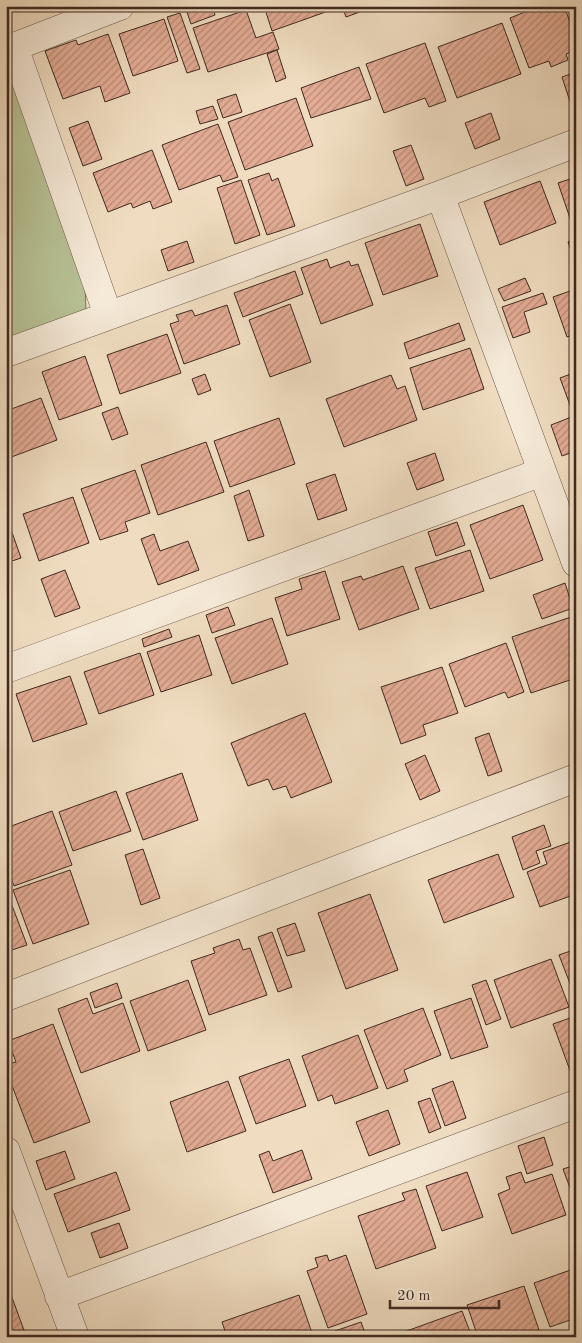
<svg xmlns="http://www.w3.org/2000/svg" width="582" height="1343" viewBox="0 0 582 1343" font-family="'Old Standard TT',serif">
  <defs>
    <pattern id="building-hatch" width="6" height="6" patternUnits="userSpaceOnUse" patternTransform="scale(1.25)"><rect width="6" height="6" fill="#e4ac95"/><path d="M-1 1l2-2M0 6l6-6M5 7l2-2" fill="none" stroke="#ba8c79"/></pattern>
  </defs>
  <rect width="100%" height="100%" fill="#f0ddc1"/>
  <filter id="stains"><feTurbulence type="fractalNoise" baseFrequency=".004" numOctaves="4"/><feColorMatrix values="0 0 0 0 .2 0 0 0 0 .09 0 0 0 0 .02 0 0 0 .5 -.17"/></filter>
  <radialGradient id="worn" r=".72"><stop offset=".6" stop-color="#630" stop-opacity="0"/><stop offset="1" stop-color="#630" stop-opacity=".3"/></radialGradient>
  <!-- green -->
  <path fill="#b7c295" stroke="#7b765a" d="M6,67l79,217 1,29 -80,29z"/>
  <!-- building -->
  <path fill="url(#building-hatch)" stroke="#3f2920" d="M185,6h27l3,9 -24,9z
    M264,6h69l1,3 -62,22z
    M342,6h34l-30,11z
    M540,6h24l12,32v12l-10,4 2,6 -17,7 -2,-6 -20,7 -19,-50z
    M246,10l10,28 17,-6 6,17 -71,23 -15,-44z
    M180,13l20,56 -13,4 -20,-56z
    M164,19l14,42 -45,15 -14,-42z
    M502,23l19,51 -64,24 -19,-51z
    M108,34l22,59 -25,9 -5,-16 -37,13 -18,-48 31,-11 2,5z
    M425,43l21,58 -17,6 -4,-9 -41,15 -18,-49z
    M277,50l9,28 -10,4 -9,-28z
    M359,67l12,32 -60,19 -10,-30z
    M576,72v45h-1l-13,-40z
    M236,94l6,18 -19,6 -6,-18z
    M296,98l17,48 -68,24 -17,-48z
    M213,106l5,13 -18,5 -4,-13z
    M491,113l9,26 -25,10 -10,-26z
    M88,121l14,38 -19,7 -14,-38z
    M218,124l20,53 -15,5 -3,-7 -41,15 -17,-45z
    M411,145l13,34 -18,7 -13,-35z
    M152,150l20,52 -19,7 -3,-8 -17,7 -2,-5 -23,9 -15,-39z
    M269,173l3,8 6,-3 17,48 -28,9 -19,-55z
    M576,177v46l-4,1 -14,-41z
    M241,180l19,55 -25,9 -18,-56z
    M540,181l16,42 -56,22 -16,-43z
    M420,224l18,52 -55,19 -18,-52z
    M576,240v24l-8,-22z
    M187,241l7,21 -26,9 -7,-21z
    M327,259l3,9 19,-7 2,5 7,-2 15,41 -52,19 -20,-56z
    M295,271l8,23 -60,23 -9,-24z
    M525,278l6,13 -27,10 -6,-12z
    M576,289v45l-9,3 -14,-40z
    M543,293l4,11 -23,8 6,20 -17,6 -11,-31z
    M290,304l21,58 -41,15 -21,-57z
    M227,305l13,39 -56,20 -14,-40 9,-3 -3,-6 16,-5 3,6z
    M459,323l6,17 -56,19 -5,-16z
    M167,334l14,39 -61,21 -13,-39z
    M470,348l14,41 -61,21 -13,-42z
    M85,356l17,49 -43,15 -17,-48z
    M576,372v79l-14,5 -11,-31 23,-9 -14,-38z
    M205,374l6,16 -13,5 -6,-16z
    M391,375l6,14 8,-3 12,34 -73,27 -18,-48z
    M41,398l16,42 -51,19v-48z
    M118,407l10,27 -16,6 -10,-27z
    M279,418l16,46 -65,23 -16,-46z
    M206,442l18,50 -66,23 -17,-50z
    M435,453l9,27 -27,10 -10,-27z
    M135,470l15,43 -25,9 3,9 -28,9 -19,-51z
    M335,474l12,36 -29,10 -12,-36z
    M249,490l15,46 -16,5 -14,-45z
    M73,497l16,46 -50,18 -16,-47z
    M523,505l20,55 -53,19 -20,-54z
    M6,521h2l13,37 -15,5z
    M457,522l8,23 -29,11 -8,-24z
    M154,534l6,17 28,-10 11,29 -41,15 -17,-46z
    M470,550l14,41 -54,18 -15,-41z
    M403,566l16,43 -60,21 -17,-48 19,-6 2,4z
    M65,570l15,38 -25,9 -14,-38z
    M325,571l15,48 -53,17 -12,-38 27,-9 -3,-10z
    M565,583l8,25 -31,11 -9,-24z
    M228,607l7,18 -23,8 -6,-18z
    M571,617l5,14v47l-45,15 -19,-56z
    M272,618l16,46 -56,20 -17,-46z
    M169,629l3,8 -28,10 -2,-8z
    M199,635l13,40 -51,17 -14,-40z
    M506,643l18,49 -16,6 -3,-6 -40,15 -16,-43z
    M140,653l14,42 -55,19 -15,-42z
    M442,667l16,46 -35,12 3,10 -25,9 -20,-57z
    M70,676l17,48 -54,18 -17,-48z
    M305,713l27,69 -41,16 -5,-12 -13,4 -5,-11 -20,7 -17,-43z
    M489,733l13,38 -14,5 -13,-38z
    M425,755l15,36 -20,9 -15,-36z
    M182,773l16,47 -55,20 -17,-47z
    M116,791l15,40 -58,20 -14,-39z
    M52,811l20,54 -58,21 -8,-21v-37z
    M544,825l7,21 -15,5 4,12 -17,7 -11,-33z
    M576,840v54l-36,13 -13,-35 20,-8 -4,-12z
    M143,849l17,49 -19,7 -16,-50z
    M498,854l16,43 -70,26 -16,-43z
    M70,870l19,54 -56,20 -20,-54z
    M370,894l28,76 -52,19 -28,-76z
    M8,895l19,50 -15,5 -4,-10 -2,1v-45z
    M295,923l10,28 -18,5 -10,-27z
    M272,932l20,55 -14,5 -20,-55z
    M239,939l4,11 7,-2 17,47 -58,20 -18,-54 24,-8 -2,-5z
    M576,949v44l-2,1 -15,-39z
    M551,959l18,48 -58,21 -17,-48z
    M188,980l18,50 -58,21 -18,-50z
    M486,980l15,39 -15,6 -14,-40z
    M117,983l5,15 -27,10 -5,-15z
    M87,998l6,16 30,-11 17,48 -59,22 -23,-64z
    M471,998l17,49 -37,12 -17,-48z
    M423,1008l18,47 -37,15 4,11 -21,8 -23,-59z
    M573,1017l3,7v50l-4,2 -19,-52z
    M53,1024l37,98 -56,21 -28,-73v-5l10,-3 -8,-21z
    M358,1035l20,53 -43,16 -3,-9 -14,6 -16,-45z
    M289,1059l17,47 -50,18 -17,-47z
    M228,1081l18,50 -59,21 -17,-50z
    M453,1081l13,37 -21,8 -13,-37z
    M430,1098l11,30 -12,5 -11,-31z
    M388,1110l12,34 -31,12 -13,-34z
    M544,1137l9,28 -26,9 -9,-28z
    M302,1150l10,29 -39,14 -14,-38 10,-4 4,10z
    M65,1151l10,28 -29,11 -10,-29z
    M576,1165v39l-13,-35z
    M116,1172l14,38 -62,22 -14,-38z
    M467,1172l16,45 -41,14 -16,-45z
    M521,1172l4,11 27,-9 14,41 -54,19 -14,-40 12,-5 -4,-12z
    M416,1189l20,59 -60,21 -18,-53 47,-16 -3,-7z
    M119,1223l9,25 -28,10 -9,-25z
    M327,1255l2,6 17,-6 21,59 -39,14 -21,-57 11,-4 -3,-9z
    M576,1268v50l-26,9 -16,-44z
    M6,1281l19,52 -10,4h-9z
    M524,1286l16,47 -13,4h-49l-11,-32z
    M299,1295l14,41 -86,1 -5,-15z
    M462,1311l10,26h-69l-2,-4z
    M361,1322l5,14 -33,1 -1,-5z"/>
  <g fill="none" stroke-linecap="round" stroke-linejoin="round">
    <!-- minor casing -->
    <g stroke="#6b5648" stroke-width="29">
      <path id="minor" d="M14,47l94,268
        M6,50l114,-44
        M440,195l136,368
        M6,353l434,-158 136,-52
        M6,669l536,-197
        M6,997l570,-219
        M6,1151l69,186
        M59,1296l517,-192"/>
    </g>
    <!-- minor -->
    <use href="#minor" stroke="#f5e9d7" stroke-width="28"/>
  </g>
  <!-- margin -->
  <rect width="582" height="1343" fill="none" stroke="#f0ddc1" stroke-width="25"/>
  <rect x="8" y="8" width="567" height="1328" fill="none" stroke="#3f2920" stroke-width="2.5"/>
  <rect x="12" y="12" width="557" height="1318" fill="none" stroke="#3f2920"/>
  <!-- scale -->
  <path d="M390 1300v8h109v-8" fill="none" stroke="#3f2920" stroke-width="2.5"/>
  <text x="397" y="1300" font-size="15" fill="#3f2920" stroke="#f5e9d7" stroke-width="4" paint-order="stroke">20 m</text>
  <rect width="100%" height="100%" filter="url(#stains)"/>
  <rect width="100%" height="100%" fill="url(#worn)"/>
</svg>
